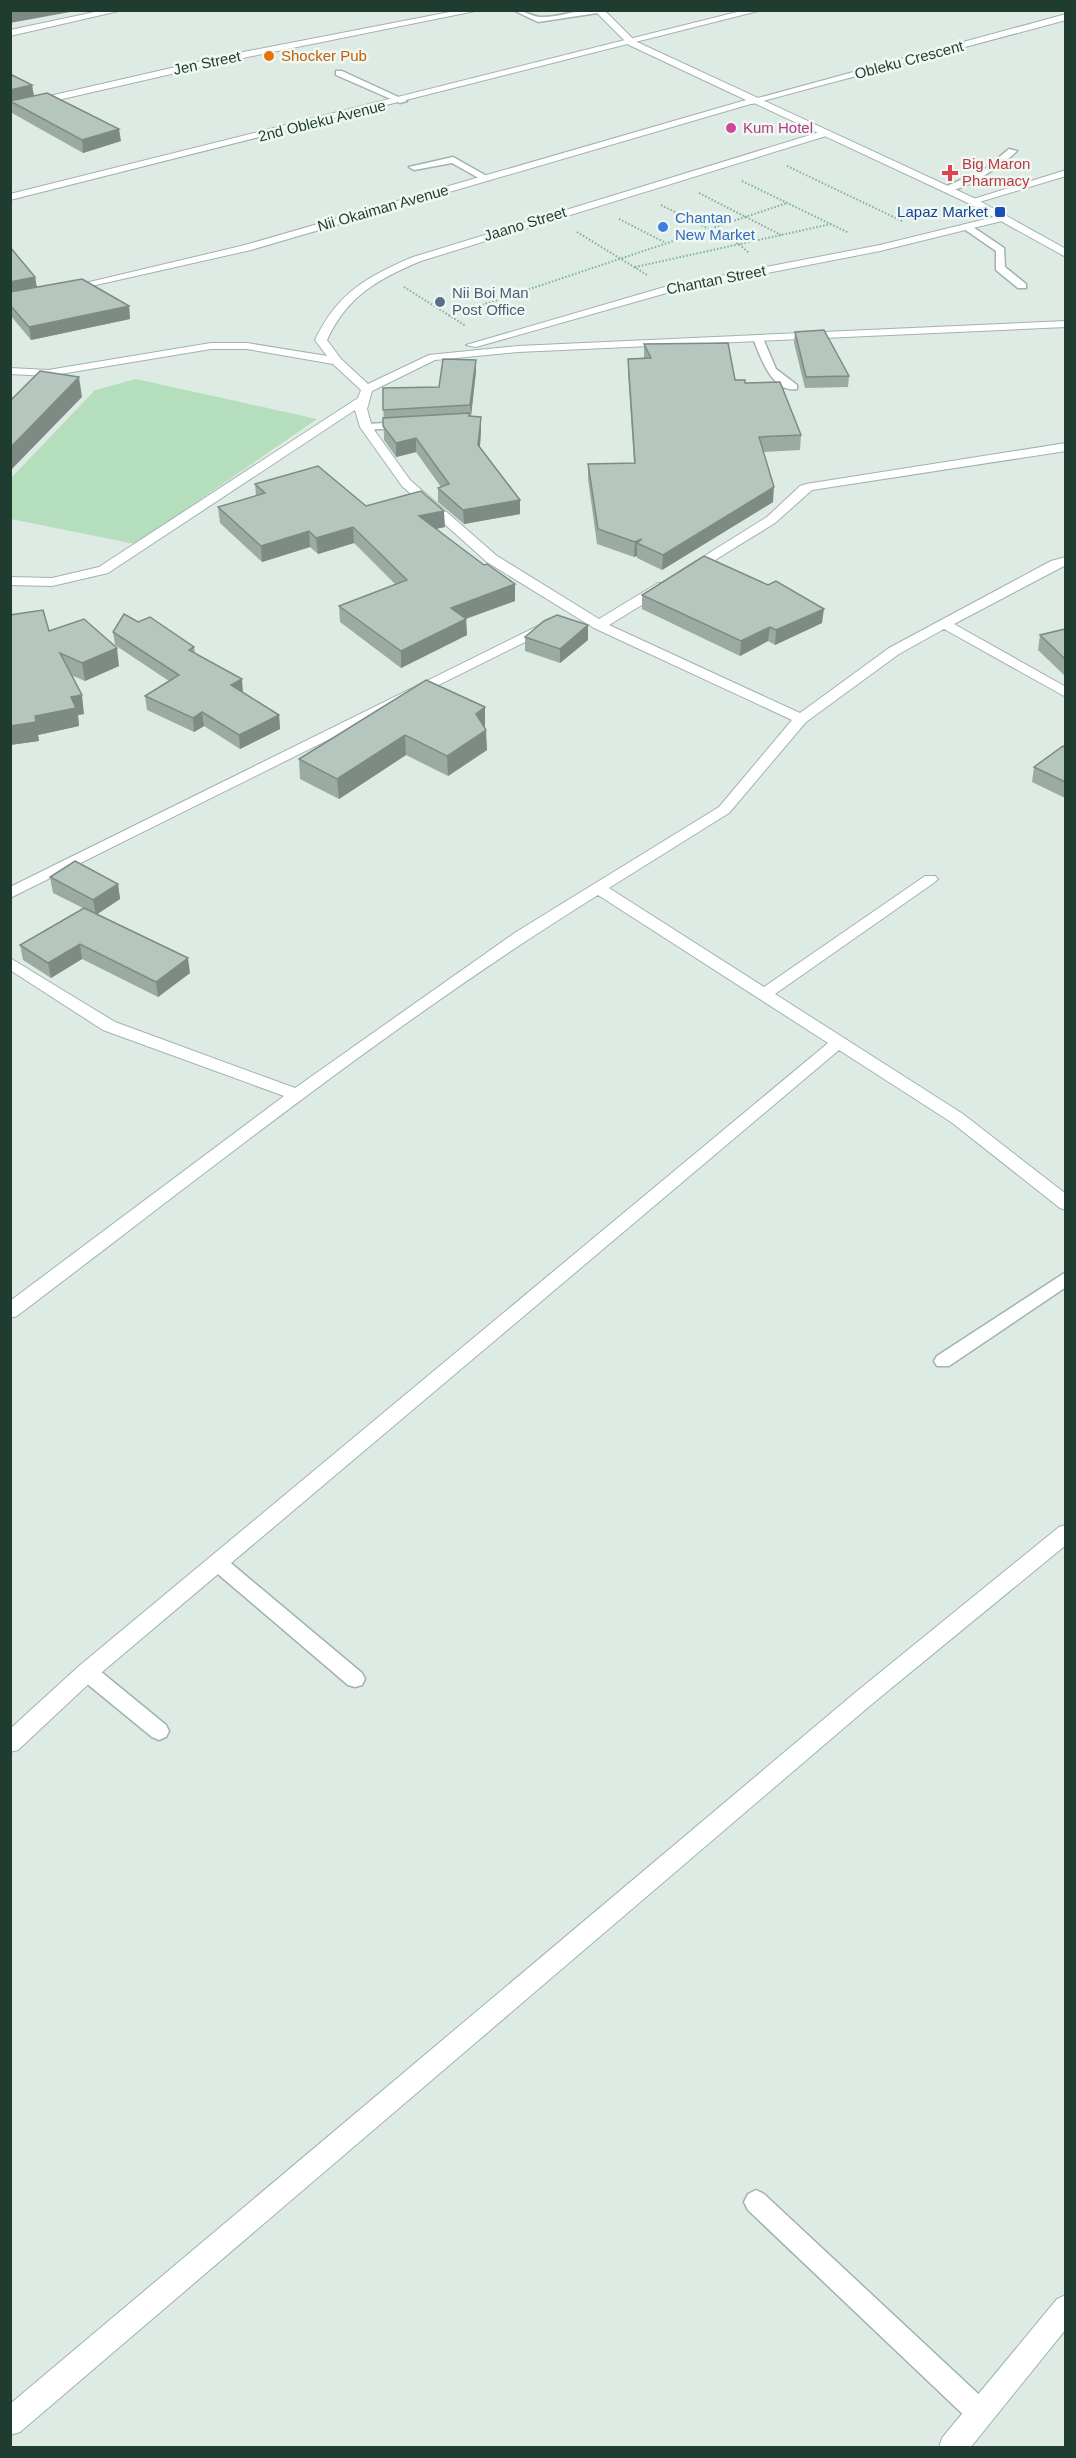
<svg xmlns="http://www.w3.org/2000/svg" width="1076" height="2458" viewBox="0 0 1076 2458" font-family="Arial,sans-serif">
  <rect width="100%" height="100%" fill="#deebe4"/>
  <!-- green -->
  <path fill="#b5debd" d="M136,379l181,40 -182,125 -124,-25 -1,-40 85,-89z"/>
  <g fill="none" stroke-linecap="round" stroke-linejoin="round">
    <!-- service casing -->
    <g stroke="#a1b3ab" stroke-width="3">
      <path id="service" d="M513,10c11,0 19,7 28,7 20,1 45,-12 63,-5l-66,10z
        M336,71h6l65,30 -7,2 -64,-28z
        M1009,149l8,2c-12,12 -62,48 -77,38l44,-19z
        M453,157l39,22 -8,2 -32,-18 -38,7 -5,-3z
        M964,225h6l34,23 1,19 21,17v4h-8l-22,-18v-19l-32,-22z
        M754,336h8l14,33 21,16v4c-25,4 -37,-33 -44,-51z
        M406,422l5,3 -1,2 -44,3 -5,-3 5,-3z
        M1066,1272v15l-117,79h-12l-3,-5 3,-5z
        M219,1556l7,3 136,114 3,6 -3,6 -7,2 -7,-2 -136,-116 -2,-5 2,-5z
        M87,1664l7,2 72,59 3,6 -3,6 -7,3 -7,-3 -72,-59 -3,-6 3,-6z
        M756,2190l8,4 224,209 3,9 -3,9 -9,3 -9,-3 -222,-211 -4,-8 4,-8z"/>
    </g>
    <!-- minor casing -->
    <g stroke="#a1b3ab" stroke-width="2">
      <path id="minor" d="M104,10h19l-113,26v-6z
        M460,10h20l-252,51 -218,50v-6l218,-50z
        M745,10h17l-752,190v-6z
        M1066,14v6l-314,84 -5,-3z
        M823,131l3,1v4l-405,125c-43,18 -74,35 -94,79l14,19 27,25 61,-29 89,-9 548,-25v6l-548,25 -83,8 -63,31 -5,18 5,18 38,53 87,76 102,63 59,-36h10v6l-59,36 191,88 89,-65 162,-87 15,-4v8l-112,59 112,63v10l-122,-68 -45,25 -93,68 -77,91 -120,75 155,99 161,-111h10l3,3 -3,3 -160,112 188,120 103,80v16l-6,-2 -109,-86 -112,-72 -744,628 -77,72 -8,2v-23l69,-63 749,-623 -230,-148c-203,126 -391,277 -581,421l-7,2v-17l274,-205 -181,-66 -93,-60v-12l105,64 180,66 221,-156 203,-125 73,-87 -198,-92 -107,-66 -85,-76 -42,-59 -5,-17 -247,163 -56,13 -42,-1v-8l42,1 47,-11 259,-169 3,-8 -28,-26 -86,-15h-36l-163,27 -38,-2v-6l38,2 163,-27h36l80,13 -12,-16c22,-47 53,-64 98,-83z
        M1066,170v6l-90,27 -9,-2z
        M1002,215l4,1v4l-126,31 -210,41 -194,55 -10,-2 202,-59 212,-41z
        M1066,443v8l-254,39 -37,33 -81,50h-10l-2,-3 85,-53 33,-31 6,-2z
        M546,622l5,1v6l-541,269v-11z
        M1066,1525v20l-194,159 -852,728 -10,3v-31l846,-712 203,-165z
        M1066,2295v34l-96,119h-31l3,-10 115,-139z"/>
    </g>
    <!-- tertiary casing -->
    <g stroke="#a1b3ab" stroke-width="2">
      <path id="tertiary" d="M594,10h10l31,31 341,158 90,50v8l-98,-54 -214,-100 -503,147 -186,42 -5,-3 185,-44 501,-145 -117,-55z"/>
    </g>
    <!-- path -->
    <path stroke="#7cb19c" stroke-width="2" stroke-dasharray="1.5 2" stroke-linecap="butt" d="M787,166l115,55
      M742,181l107,52
      M699,193l82,42
      M661,205l78,39 10,9
      M619,219l47,24
      M577,232l70,43
      M635,267l196,-43
      M404,287l62,39
      M449,316l338,-113"/>
    <!-- service -->
    <use href="#service" fill="#fff" fill-rule="evenodd"/>
    <!-- minor -->
    <use href="#minor" fill="#fff" fill-rule="evenodd"/>
    <!-- tertiary -->
    <use href="#tertiary" fill="#fff" fill-rule="evenodd"/>
  </g>
  <!-- wall -->
  <path fill="#9baaa3" d="M10,74l22,11 2,11 87,45 -38,12 -71,-40 -2,-10z
    M10,247l25,30 2,10 92,19 1,13 -99,21 -21,-25z
    M795,332l54,44 -1,11 -43,1 -11,-45z
    M644,344l101,39 56,52 -1,15 -37,2 10,50 -111,68 -25,-12v-2l-3,1 -37,-13 -9,-65v-15l46,-1 -6,-90v-14l16,-1z
    M476,360v11l-5,45 10,14 -1,17 40,53v14l-56,10 -26,-22v-14l3,-1 -25,-35 -20,5 -12,-17 -1,-52 56,-1z
    M255,484l111,22 79,21 -9,2 79,72 -49,18 1,16 -66,33 -61,-46 -1,-16 57,-21 -42,-42 -36,11 -8,-7 -48,15 -42,-39 -2,-16 38,-11z
    M642,595l180,28 -47,22 -7,-4 -28,15 -98,-47z
    M10,615l39,16 70,35 -34,15 -14,-6 13,39 -6,1 1,11 -41,9 1,6 -29,4z
    M138,622l56,25 1,6 48,40 36,22 1,14 -40,20 -36,-23 -10,6 -47,-22 -2,-14 24,-15 -54,-36 -2,-13z
    M588,625v15l-28,23 -35,-12v-14z
    M1065,629v47l-27,-26 2,-15z
    M426,680l59,47 2,23 -39,26 -42,-21 -67,44 -39,-20 -1,-20z
    M1065,748v50l-33,-16 2,-15z
    M50,877l68,7 2,15 -23,15 93,59 -32,24 -76,-38 -31,19 -28,-18 -3,-15 63,-37 -30,-15z"/>
  <!-- shaded-wall -->
  <path fill="#7e8b84" d="M16,10h65l-71,13v-12z
    M32,85l2,12 -24,4v-11z
    M119,129l2,12 -38,12 -1,-13z
    M35,277l2,13 -27,6v-14z
    M129,306l1,13 -99,21 -2,-13z
    M476,360v11l-5,45 -1,-11z
    M79,377l3,20 -72,74v-23z
    M481,417v13l-2,29 -1,-14z
    M416,438v14l-20,5v-14z
    M774,487l-1,15 -111,68 1,-15z
    M520,500v14l-56,10 -1,-14z
    M444,511l1,16 -26,5v-16z
    M353,527l1,16 -36,11 -2,-16z
    M309,531l1,16 -48,15 -1,-16z
    M642,539l-5,4v13l-3,1 1,-15z
    M515,584v17l-64,23v-16z
    M824,609l-2,14 -47,22 1,-15z
    M466,619l1,16 -66,33v-17z
    M588,625v15l-28,23v-14z
    M770,627l-2,14 -28,15 1,-15z
    M117,648l2,18 -34,15 -3,-18z
    M242,679l1,14 -12,-8z
    M82,695l2,19 -6,1 1,11 -41,9 1,6 -29,4v-19l25,-10 36,-19z
    M485,707v20l-9,8v-21z
    M202,712l2,14 -10,6 -1,-14z
    M279,715l1,14 -40,20 -1,-14z
    M486,730l1,20 -39,26 -1,-20z
    M405,735l1,20 -67,44 -2,-20z
    M118,884l2,15 -24,16 -3,-15z
    M80,944l2,15 -31,19 -3,-15z
    M188,958l2,15 -32,24 -2,-15z"/>
  <!-- building -->
  <path fill="#b4c6bd" stroke="#7e8b84" stroke-width="1.5" d="M10,74l22,11 -22,5z
    M47,93l72,36 -37,11 -72,-39z
    M10,247l25,30 -25,5z
    M82,279l47,27 -100,21 -19,-22v-13z
    M824,330l25,46 -43,1 -11,-45z
    M728,343l7,37h10v3l35,-1 21,53 -42,2 15,50 -111,68 -26,-12 5,-4 -7,3 -37,-13 -10,-65 47,-1 -7,-104 23,-1 -7,-14z
    M443,359l33,1 -6,45 -87,5v-22l56,-1z
    M40,371l39,6 -69,71v-47z
    M469,413v3l12,1 -3,28 42,55 -57,10 -25,-22 11,-4 -33,-46 -20,5 -13,-17v-8z
    M318,466l48,40 55,-15 23,20 -25,5 65,49 3,-1 28,20 -64,24 15,11 -65,32 -62,-45 68,-26 -54,-53 -37,11 -7,-7 -48,15 -43,-39 47,-14 -10,-9z
    M704,556l64,29 8,-4 48,28 -48,21 -6,-3 -29,14 -99,-46z
    M43,610l6,21 35,-12 33,29 -35,15 -22,-10 22,42 -11,2 5,11 -41,8 1,6 -26,4v-111z
    M124,614l14,8 12,-5 44,30 -5,3 53,29 -11,6 48,30 -40,20 -37,-23 -9,6 -48,-22 34,-21 -66,-43z
    M557,615l31,10 -28,24 -35,-12 19,-16z
    M1065,629v30l-25,-24z
    M426,680l59,27 -9,7 10,16 -39,26 -42,-21 -68,44 -38,-20z
    M1063,746l2,2v34l-31,-15z
    M75,861l43,23 -25,16 -43,-23z
    M84,908l104,50 -32,24 -76,-38 -32,19 -28,-18z"/>
  <!-- markers -->
  <circle fill="#e8710a" stroke="#eff8f2" stroke-width="2" cx="269" cy="56" r="6"/>
  <circle fill="#d1479c" stroke="#eff8f2" stroke-width="2" cx="731" cy="128" r="6"/>
  <path fill="#e0444e" stroke="#eff8f2" stroke-width="2" d="M947 164h6v6h6v6h-6v6h-6v-6h-6v-6h6z"/>
  <rect fill="#1a4fb4" stroke="#eff8f2" stroke-width="2" x="994" y="206" width="12" height="12" rx="3"/>
  <circle fill="#3f7fe0" stroke="#eff8f2" stroke-width="2" cx="663" cy="227" r="6"/>
  <circle fill="#5c6f8a" stroke="#eff8f2" stroke-width="2" cx="440" cy="302" r="6"/>
  <g text-anchor="middle" stroke-width="5" stroke-linejoin="round" paint-order="stroke">
    <!-- far-food labels -->
    <g font-size="15" fill="#c56008" stroke="#eff8f2" text-anchor="start">
      <text x="281" y="61">Shocker Pub</text>
    </g>
    <!-- far-street labels -->
    <g font-size="15" fill="#1f3c31" stroke="#eff8f2">
      <text transform="translate(909 60) rotate(-15)" y="5">Obleku Crescent</text>
      <text transform="translate(207 63) rotate(-12)" y="5">Jen Street</text>
      <text transform="translate(322 121) rotate(-14)" y="5">2nd Obleku Avenue</text>
      <text transform="translate(383 208) rotate(-16)" y="5">Nii Okaiman Avenue</text>
      <text transform="translate(525 224) rotate(-17)" y="5">Jaano Street</text>
      <text transform="translate(716 280) rotate(-11)" y="5">Chantan Street</text>
    </g>
    <!-- far-hotel labels -->
    <g font-size="15" fill="#b23c85" stroke="#eff8f2" text-anchor="start">
      <text x="743" y="133">Kum Hotel</text>
    </g>
    <!-- far-health labels -->
    <g font-size="15" fill="#be3a42" stroke="#eff8f2" text-anchor="start">
      <text x="962" y="169">Big Maron<tspan x="962" dy="17">Pharmacy</tspan></text>
    </g>
    <!-- far-transit labels -->
    <g font-size="15" fill="#164399" stroke="#eff8f2" text-anchor="end">
      <text x="988" y="217">Lapaz Market</text>
    </g>
    <!-- far-shop labels -->
    <g font-size="15" fill="#366cbe" stroke="#eff8f2" text-anchor="start">
      <text x="675" y="223">Chantan<tspan x="675" dy="17">New Market</tspan></text>
    </g>
    <!-- far-service labels -->
    <g font-size="15" fill="#4e5e75" stroke="#eff8f2" text-anchor="start">
      <text x="452" y="298">Nii Boi Man<tspan x="452" dy="17">Post Office</tspan></text>
    </g>
  </g>
  <!-- border -->
  <rect width="1076" height="2458" fill="none" stroke="#1f3c31" stroke-width="24"/>
</svg>
